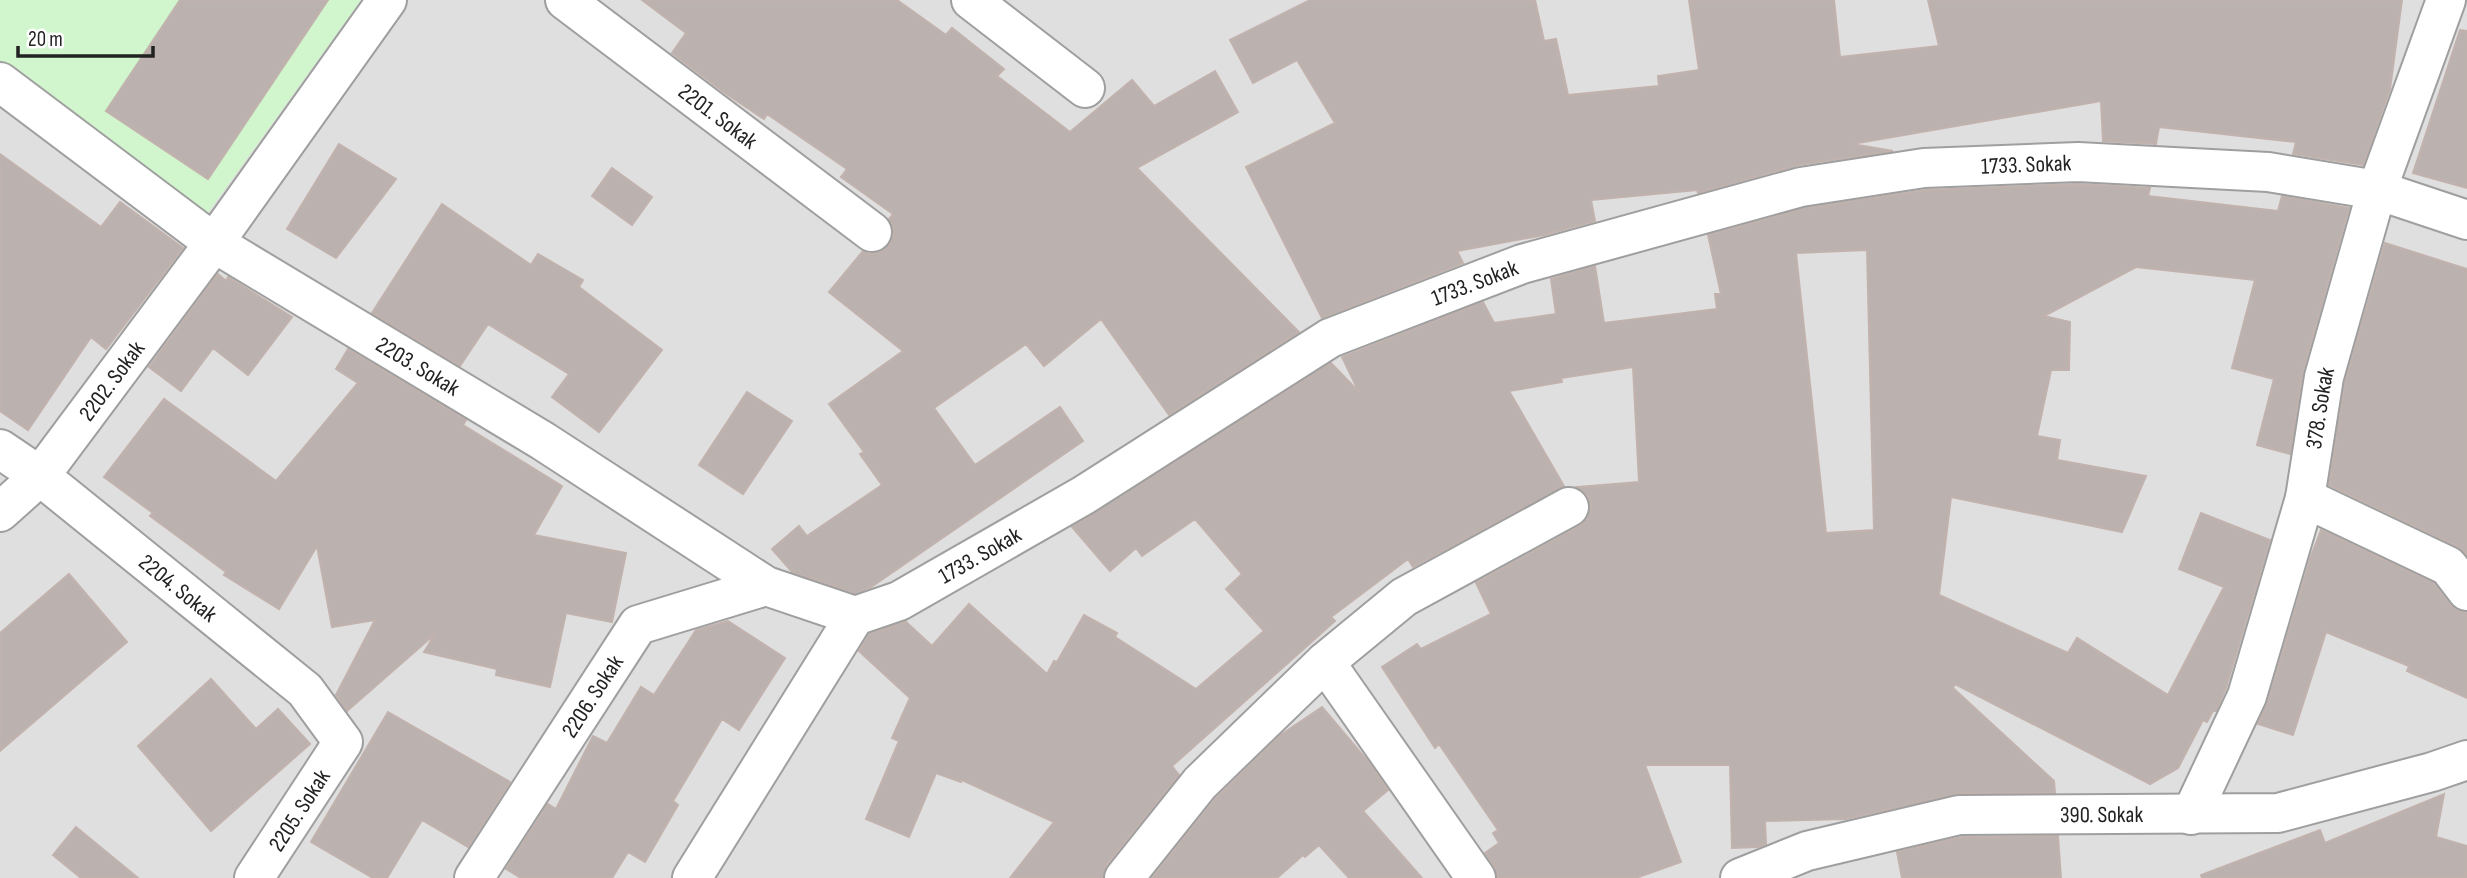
<svg xmlns="http://www.w3.org/2000/svg" width="2467" height="878" viewBox="0 0 2467 878" font-family="'Sofia Sans Condensed',sans-serif">
  <rect width="100%" height="100%" fill="#f1edea"/>
  <!-- residential -->
  <path fill="#e0dfdf" d="M0,0h2467v878h-2467z"/>
  <!-- park -->
  <path fill="#d1f5cd" d="M0,0h361l-153,213 -208,-148z"/>
  <!-- building -->
  <path fill="#bbb2af" stroke="#c2b2ad" stroke-width="2" fill-rule="evenodd" d="M180,0h148l-120,179 -102,-68z
    M642,0h255l49,35 6,-7 52,41 -7,7 73,56 62,-52 22,26 61,-35 23,41 -101,56 162,164 -130,83 -68,-96 -57,47 -18,-22 -92,64 41,57 85,-58 23,34 -212,146 -16,6 -63,-21 -20,-23 27,-23 8,10 75,-51 -22,-31 4,-2 -35,-48 74,-53 -74,-59 34,-41 7,3 10,-2 9,-6 5,-12 -2,-10 -3,-5 4,-5 -52,-37 6,-8 -80,-55 -3,5 -39,-26 -53,-40 14,-20z
    M1310,0h225l9,41 12,-2 12,56 91,-9 -1,-10 41,-6 -10,-70h145l6,57 99,-11 -11,-46h474l-12,89 -27,76 -70,-11 3,-12 -137,-15 -3,17 -53,-3 -2,-40 -249,43 41,7 -95,14 -100,28 -1,-3 -106,10 4,21 -51,14 -87,16 6,12 -141,55 -76,-151 89,-44 -38,-63 -44,23 -23,-43z
    M2460,30l7,1v157l-54,-15z
    M339,144l57,35 -60,79 -49,-29z
    M0,154l101,73 19,-25 63,46 -77,101 -15,-12 -63,93 -28,-19z
    M612,168l40,29 -20,28 -40,-29z
    M2078,184l72,4 -2,8 130,15 4,-15 67,12 -46,163 -13,83 -33,-9 17,-66 -42,-11 23,-88 -119,-13 -92,49 26,6 -1,48h-18l-14,66 23,4 -3,20 89,16 -24,56 -171,-35 -12,98 129,58 9,-15 91,57 56,-108 -45,-18 22,-56 69,27 -44,148 -10,23h-3l-6,11 -4,-2 -25,48 -28,16 -195,-100 -2,4 101,93 1,12h-96l-113,26 -81,2 1,23 -7,3 -27,1 -2,-83h-85l36,97 -45,16h-138l-4,-12 -9,-13 14,-10 -6,-10 5,-3 -59,-86 -4,4 -53,-81 35,-23 4,5 70,-35 -15,-31 104,-57 8,-8 3,-11 -3,-11 -11,-9 62,-5 -6,-115 -72,11 1,4 -53,9 55,95 -151,81 -5,-8 -77,58 4,4 -163,145 7,9 -72,89 -4,14h-93l44,-56 -92,-42 -1,2 -25,-9 -27,64 -43,-18 33,-78 -7,-3 18,-40 -51,-47 10,-17 37,-12 26,24 37,-42 78,70 7,-13 3,1 27,-47 33,18 -2,4 81,52 68,-58 -38,-42 16,-15 -47,-55 -53,37 -6,-8 -26,23 -38,-44 259,-164 28,29 -17,-35 141,-55 11,21 62,-9 -5,-35 44,-13 9,57 113,-14 -2,-15h6l-13,-59 98,-27 120,-18zM1867,250l7,280 -48,3 -30,-280z
    M442,204l89,61 7,-11 45,26 -4,7 83,63 -63,82 -47,-35 17,-23 -81,-50 -28,42 -88,-53z
    M2385,243l82,26v286l-10,-9 -128,-61 16,-103z
    M218,274l8,7 2,-4 64,40 -44,58 -35,-27 -32,43 -32,-24z
    M348,349l118,71 -3,5 99,61 -28,49 92,18 -14,69 -46,-9 -16,74 -54,-12 1,-6 -73,-17 11,-18 -88,77 -11,-16 39,-75 -43,7 -15,-81 -38,63 -55,-34 2,-3 -76,-56 3,-3 -49,-36 60,-78 112,82 82,-98 -22,-14z
    M747,392l45,29 -49,73 -44,-29z
    M2321,530l113,53 16,22 8,6 9,1v86l-60,-27 2,-5 -83,-34 -33,103 -35,-11 10,-22 43,-146z
    M69,574l58,68 -127,109v-118z
    M728,621l57,37 -46,72 -17,-11 -49,82 5,4 -33,57 -17,-10 -16,26h-91l-15,-9 42,-65 8,5 37,-73 14,7 34,-56 13,8 42,-65z
    M211,679l45,50 22,-20 32,35 -99,87 -73,-85z
    M1322,707l45,53 21,30 -25,21 59,67h-73l-30,-33 -14,12 -2,-2 -26,23h-125l64,-80 66,-64z
    M388,712l122,70 -42,65 -46,-27 -35,58h-14l-62,-36z
    M2444,794l-8,43 31,9v32h-265l-1,-3 119,-45 5,13z
    M76,827l62,51h-57l-28,-23z
    M2058,836l3,42h-159l-5,-26 65,-15z"/>
  <g fill="none" stroke-linecap="round" stroke-linejoin="round">
    <!-- minor casing -->
    <g stroke="#9f9f9f" stroke-width="42">
      <g id="minor">
        <path id="s1" d="M565,0l307,232"/>
        <path d="M971,0l114,88"/>
        <path id="s2" d="M0,82l214,161 329,198 223,145 89,30"/>
        <path id="s3" d="M0,449l40,27 265,214 38,52 -89,136"/>
        <path d="M2305,498l143,68 19,25"/>
        <path id="s4" d="M0,512l40,-36 174,-233 173,-243"/>
        <path d="M1325,662l151,216"/>
        <path id="s5" d="M2191,815l56,-119 58,-198 19,-121 53,-187 69,-190"/>
        <path id="s6" d="M474,878l164,-253 128,-39"/>
        <path id="s7" d="M692,878l163,-262 44,-15 185,-106 246,-157 192,-74 279,-77 123,-19 154,-6 190,10 109,18 90,30"/>
        <path d="M1124,878l76,-95 125,-121 79,-65 165,-90"/>
        <path id="s8" d="M1740,878l67,-27 152,-36 319,-2 154,-41 35,-12"/>
      </g>
    </g>
    <!-- minor -->
    <use href="#minor" stroke="#fff" stroke-width="38"/>
  </g>
  <g text-anchor="middle" stroke-width="7" stroke-linejoin="round" paint-order="stroke">
    <!-- street labels -->
    <g font-size="23" fill="#222" stroke="#fff">
      <text dy="8" stroke="none"><textPath href="#s1" startOffset="192">2201. Sokak</textPath></text>
      <text dy="8" stroke="none"><textPath href="#s7" startOffset="1582">1733. Sokak</textPath></text>
      <text dy="8" stroke="none"><textPath href="#s7" startOffset="1015">1733. Sokak</textPath></text>
      <text dy="8" stroke="none"><textPath href="#s2" startOffset="506">2203. Sokak</textPath></text>
      <text dy="8" stroke="none"><textPath href="#s4" startOffset="173">2202. Sokak</textPath></text>
      <text dy="8" stroke="none"><textPath href="#s5" startOffset="429">378. Sokak</textPath></text>
      <text dy="8" stroke="none"><textPath href="#s7" startOffset="448">1733. Sokak</textPath></text>
      <text dy="8" stroke="none"><textPath href="#s3" startOffset="226">2204. Sokak</textPath></text>
      <text dy="8" stroke="none"><textPath href="#s6" startOffset="217">2206. Sokak</textPath></text>
      <text transform="translate(299 810) rotate(-57)" y="8">2205. Sokak</text>
      <text dy="8" stroke="none"><textPath href="#s8" startOffset="371">390. Sokak</textPath></text>
    </g>
  </g>
  <!-- scale -->
  <path d="M18 46v10h135v-10" fill="none" stroke="#222222" stroke-width="3.5"/>
  <text x="28" y="46" font-size="21" fill="#222222" stroke="#ffffff" stroke-width="5" paint-order="stroke">20 m</text>
</svg>
